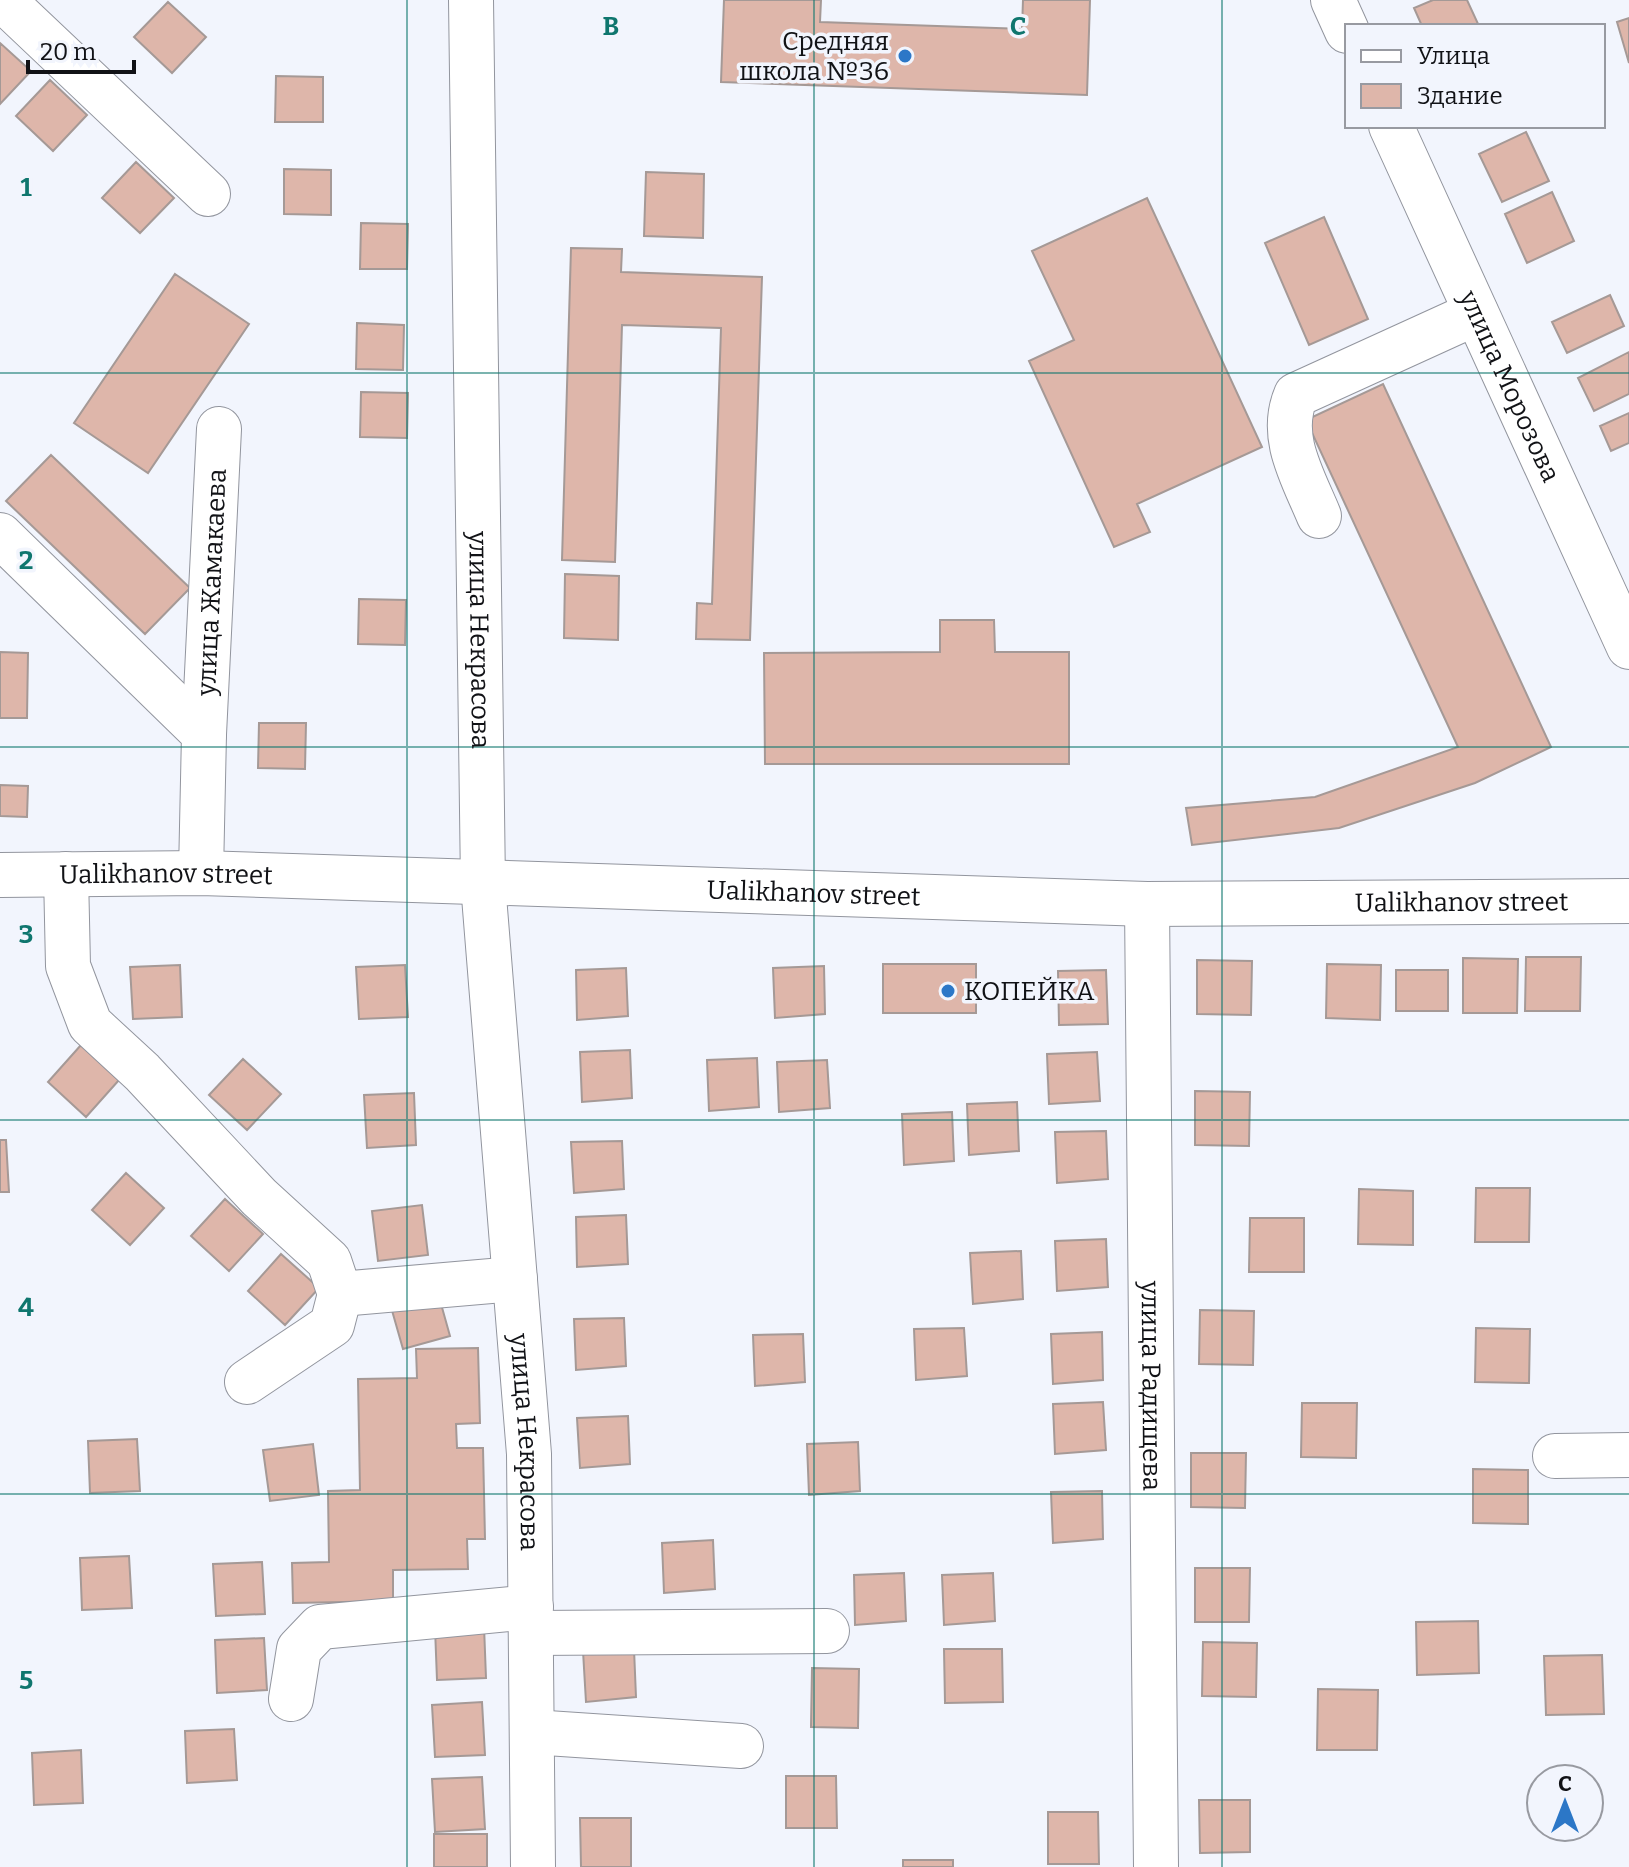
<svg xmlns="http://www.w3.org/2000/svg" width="1629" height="1867" viewBox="0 0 1629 1867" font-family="Bitter,serif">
  <rect width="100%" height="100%" fill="#f2f5fd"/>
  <!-- building -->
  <path fill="#deb6aa" stroke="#a59996" stroke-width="2" d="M724,0h97l-1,22 202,7 1,-29h67l-3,95 -366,-13z
    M1433,0h34l12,26h-57l-8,-18z
    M168,2l38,35 -34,36 -38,-36z
    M1629,18v45l-12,-41z
    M0,43l31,28 -31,33z
    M276,76l47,1v45h-48z
    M50,80l37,35 -34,36 -37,-35z
    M1526,132l23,49 -47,21 -23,-48z
    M136,162l38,36 -34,35 -38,-35z
    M284,169l47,1v45l-47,-1z
    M646,172l58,2 -1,64 -59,-2z
    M1552,192l22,49 -47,22 -22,-49z
    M1147,198l115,249 -125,57 13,28 -36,15 -85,-186 45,-21 -42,-89z
    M1324,217l44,102 -59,26 -44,-102z
    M361,223l47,1 -1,45h-47z
    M571,248l51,1 -1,23 141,5 -12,363 -54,-1 1,-36 15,1 9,-276 -99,-3 -7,237 -53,-2z
    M175,274l74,50 -101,149 -74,-50z
    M1610,295l14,31 -57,27 -15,-31z
    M357,323l47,2 -1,45 -47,-1z
    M1629,352v42l-35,17 -16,-33z
    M1383,384l168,363 -76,36 -136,45 -147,17 -6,-37 129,-11 143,-50 -152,-327z
    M361,392l47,1 -1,45 -47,-1z
    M1629,413v30l-18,8 -11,-25z
    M51,455l139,133 -45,46 -139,-133z
    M565,574l54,2 -1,64 -54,-2z
    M359,599l47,1 -1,45 -47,-1z
    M940,620h54l1,32h74v112h-304l-1,-111 176,-1z
    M0,652l28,1 -1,65h-27z
    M259,723h47l-1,46 -47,-1z
    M0,785l28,1 -1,31 -27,-1z
    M1526,957h55l-1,54h-55z
    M1463,958l55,1 -1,54h-54z
    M1197,960l55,1 -1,54 -54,-1z
    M883,964h93v49h-93z
    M1327,964l54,1 -1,55 -54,-2z
    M180,965l2,52 -49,2 -3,-52z
    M405,965l3,52 -49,2 -3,-52z
    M824,966l1,48 -50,4 -2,-50z
    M626,968l2,48 -51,4 -1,-50z
    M1106,970l2,54 -49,1 -1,-54z
    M1396,970h52v41h-52z
    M81,1045l38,35 -33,37 -38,-35z
    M630,1050l2,48 -50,4 -2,-50z
    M1097,1052l3,49 -51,3 -2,-50z
    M757,1058l2,49 -50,4 -2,-51z
    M243,1059l38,35 -34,36 -38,-35z
    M827,1060l3,48 -51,4 -2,-50z
    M1195,1091l55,1 -1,54 -54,-1z
    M414,1093l2,52 -49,3 -3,-53z
    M1017,1102l2,49 -50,4 -2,-51z
    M952,1112l2,49 -50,4 -2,-51z
    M1106,1131l2,48 -51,4 -2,-51z
    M0,1140h6l3,52h-9z
    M622,1141l2,48 -50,4 -3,-51z
    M126,1173l38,35 -34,37 -38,-35z
    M1476,1188h54l-1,54h-54z
    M1359,1189l54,2v54l-55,-1z
    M225,1199l38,35 -34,37 -38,-35z
    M422,1205l6,50 -50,6 -6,-50z
    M626,1215l2,49 -51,3 -1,-50z
    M1250,1218h54v54h-55z
    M1106,1239l2,48 -51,4 -2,-50z
    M1021,1251l2,48 -50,5 -3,-51z
    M281,1254l38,34 -34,37 -37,-34z
    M436,1286l14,50 -47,13 -14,-49z
    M1200,1310l54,1 -1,54 -54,-1z
    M624,1318l2,48 -50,4 -2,-51z
    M964,1328l3,48 -51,4 -2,-51z
    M1476,1328l54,1 -1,54 -54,-1z
    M1102,1332l1,48 -50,4 -2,-50z
    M803,1334l2,48 -50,4 -2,-51z
    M478,1348l2,75 -24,1 1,24h26l2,91h-18l1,30 -75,1v31l-100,2 -1,-40 37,-1 -1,-71 32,-1 -2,-111 59,-1 -1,-29z
    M1103,1402l3,48 -51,4 -2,-50z
    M1302,1403h55l-1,55 -55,-1z
    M628,1416l2,48 -50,4 -3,-50z
    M137,1439l3,52 -50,2 -2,-52z
    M858,1442l2,49 -51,4 -2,-51z
    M313,1444l6,51 -49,6 -7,-51z
    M1191,1453h55l-1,55 -54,-1z
    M1473,1469l55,1v54l-55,-1z
    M1102,1491l1,48 -50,4 -2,-51z
    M713,1540l2,49 -51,4 -2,-50z
    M129,1556l3,52 -50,2 -2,-52z
    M262,1562l3,52 -49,2 -3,-52z
    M1195,1568h55l-1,54h-54z
    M904,1573l2,48 -51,4 -1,-50z
    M993,1573l2,48 -51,4 -2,-50z
    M1478,1621l1,52 -62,2 -1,-53z
    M484,1626l2,52 -49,2 -2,-52z
    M264,1638l3,52 -50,3 -2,-53z
    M1203,1642l54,1 -1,54 -54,-1z
    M634,1649l2,48 -50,5 -3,-51z
    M944,1649h58l1,53 -58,1z
    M1602,1655l2,59 -58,1 -2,-59z
    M812,1668l47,1 -1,59 -47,-1z
    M1318,1689l60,1 -1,60h-60z
    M482,1702l3,53 -50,2 -3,-52z
    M234,1729l3,51 -50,3 -2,-52z
    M81,1750l2,53 -49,2 -2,-52z
    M786,1776h50l1,52h-51z
    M482,1777l3,52 -50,3 -3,-53z
    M1199,1800h51v52l-50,1z
    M1048,1812h50l1,52h-51z
    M580,1818h51v49h-50z
    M434,1834h53v33h-53z
    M903,1860h50v7h-50z"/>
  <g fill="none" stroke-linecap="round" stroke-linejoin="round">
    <!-- minor casing -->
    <g stroke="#92959e" stroke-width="46">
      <g id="minor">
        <path d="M3,0l205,194"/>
        <path id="s1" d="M471,0l12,884 46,570 4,413"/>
        <path d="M1319,516c-16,-39 -41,-79 -23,-121l180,-82"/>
        <path d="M0,535l204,199 -3,139"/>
        <path id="s2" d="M204,734l15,-305"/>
        <path d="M66,874l2,92 22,58 52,48 117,125 70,64 11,33 -8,31 -85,57"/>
        <path id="s3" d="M0,875l201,-2 946,31 482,-3"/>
        <path id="s4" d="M1147,904l9,963"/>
        <path d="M340,1294l175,-15"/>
        <path d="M1555,1456l74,-1"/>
        <path d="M531,1633l296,-2"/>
        <path d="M291,1699l8,-50 21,-22 211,-20"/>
        <path d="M532,1732l209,14"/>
      </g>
    </g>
    <!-- major casing -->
    <g stroke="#92959e" stroke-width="46">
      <g id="major">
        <path d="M1333,0l14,31"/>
        <path id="s5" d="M1391,126l238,521"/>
      </g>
    </g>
    <!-- minor -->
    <use href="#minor" stroke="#fff" stroke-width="44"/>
    <!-- major -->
    <use href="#major" stroke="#fff" stroke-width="44"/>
  </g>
  <!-- grid -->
  <path fill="none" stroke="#0f766e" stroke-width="2" stroke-opacity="0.55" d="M407,0v1867M814,0v1867M1222,0v1867M0,373h1629M0,747h1629M0,1120h1629M0,1494h1629"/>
  <!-- markers -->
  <g fill="#2c77c7" stroke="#f2f5fd" stroke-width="3">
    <circle cx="905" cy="56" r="8"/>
    <circle cx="948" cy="991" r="8"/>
  </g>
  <g text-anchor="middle" stroke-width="7" stroke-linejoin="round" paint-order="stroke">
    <!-- poi labels -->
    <g font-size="26" fill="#111216" stroke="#f2f5fd" text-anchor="end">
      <text x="889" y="50">Средняя<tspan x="889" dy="30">школа №36</tspan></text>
      <text x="964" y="1000" text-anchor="start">КОПЕЙКА</text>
    </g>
    <!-- street labels -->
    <g font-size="26" fill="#111216" stroke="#f2f5fd">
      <text dy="9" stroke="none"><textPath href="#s5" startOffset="286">улица Морозова</textPath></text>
      <text dy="9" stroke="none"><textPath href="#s2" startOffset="152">улица Жамакаева</textPath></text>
      <text dy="9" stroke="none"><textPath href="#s1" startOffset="640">улица Некрасова</textPath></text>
      <text dy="9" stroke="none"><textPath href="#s3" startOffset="166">Ualikhanov street</textPath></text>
      <text dy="9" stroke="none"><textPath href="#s3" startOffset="814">Ualikhanov street</textPath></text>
      <text dy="9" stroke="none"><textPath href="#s3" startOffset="1462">Ualikhanov street</textPath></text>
      <text dy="9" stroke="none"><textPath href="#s4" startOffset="482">улица Радищева</textPath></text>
      <text dy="9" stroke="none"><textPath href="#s1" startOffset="1444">улица Некрасова</textPath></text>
    </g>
  </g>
  <g font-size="26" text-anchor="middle" font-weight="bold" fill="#0f766e" stroke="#f2f5fd" stroke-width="7" stroke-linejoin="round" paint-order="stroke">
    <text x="611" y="35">B</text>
    <text x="1018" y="35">C</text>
    <text x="26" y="196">1</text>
    <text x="26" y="569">2</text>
    <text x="26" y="943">3</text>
    <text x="26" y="1316">4</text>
    <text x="26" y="1689">5</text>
  </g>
  <!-- legend -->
  <rect x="1345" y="24" width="260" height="104" fill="#f2f5fd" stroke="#989aa1" stroke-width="2"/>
  <rect x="1361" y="50" width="40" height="12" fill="#ffffff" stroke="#989aa1" stroke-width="2"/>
  <text x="1417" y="64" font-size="24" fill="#111216">Улица</text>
  <rect x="1361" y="84" width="40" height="24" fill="#deb6aa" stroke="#989aa1" stroke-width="2"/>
  <text x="1417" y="104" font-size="24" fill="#111216">Здание</text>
  <!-- north arrow -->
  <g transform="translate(1565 1803)"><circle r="38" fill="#f2f5fd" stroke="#989aa1" stroke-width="2"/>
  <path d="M0-6L14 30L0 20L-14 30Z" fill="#2c77c7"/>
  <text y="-12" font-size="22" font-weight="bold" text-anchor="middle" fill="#111216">С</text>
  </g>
  <!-- scale -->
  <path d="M28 60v12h106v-12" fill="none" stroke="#111216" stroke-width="4"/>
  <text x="40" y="60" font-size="24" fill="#111216" stroke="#f2f5fd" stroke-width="6" paint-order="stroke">20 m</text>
</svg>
